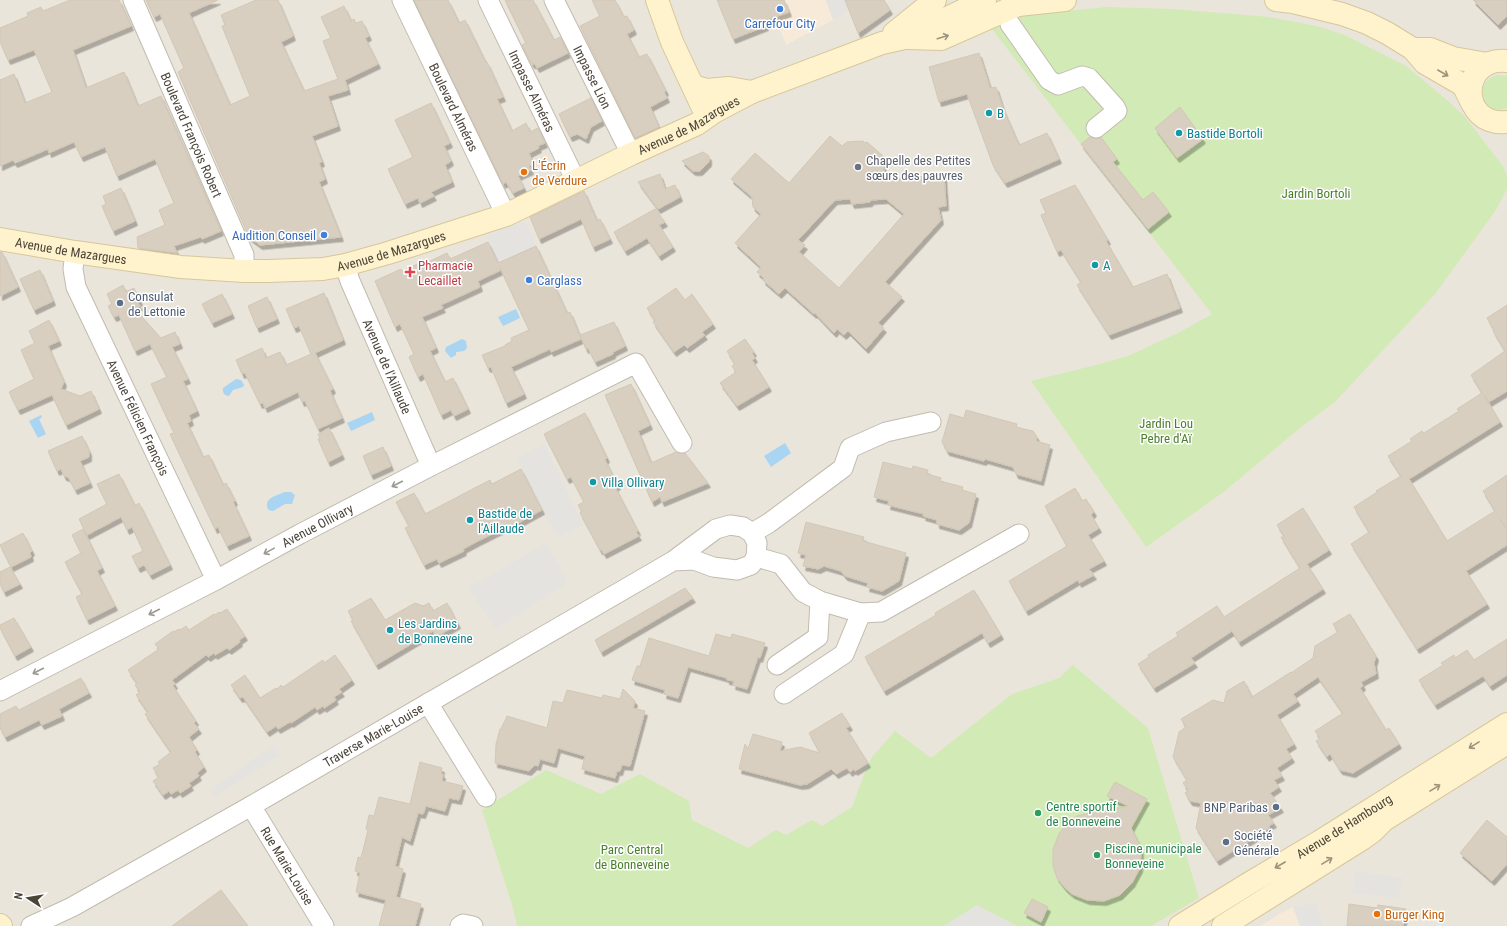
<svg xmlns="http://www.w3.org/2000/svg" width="1507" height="926" viewBox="0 0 1507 926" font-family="'Roboto Condensed',sans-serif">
  <defs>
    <filter id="shadow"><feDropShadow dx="2.5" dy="4.5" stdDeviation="0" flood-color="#0004"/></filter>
  </defs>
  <rect width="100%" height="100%" fill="#f6f3ec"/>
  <!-- residential -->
  <path fill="#eae5da" d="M0,0h1507v926h-1507z"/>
  <!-- commercial -->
  <path fill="#f7ead8" d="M768,0h77l5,11 -64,34z
    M1293,907l7,19h-39l20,-13z"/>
  <!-- green -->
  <path fill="#d2eab5" d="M1107,7l66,2 96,8 48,9 28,9 61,31 42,35 17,16 38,49 4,10v13l-11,21 -61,84 -100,108 -34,25 -76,64 -79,56 -115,-166 61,-15 36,-10 52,-24 32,-18 -220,-285 21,-13z
    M1498,75l9,1v32c-23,10 -37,-26 -9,-33z
    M1073,665l75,63 2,7 49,163 -48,28h-134l-40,-20 -33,20h-427l-4,-18 -31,-98 64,-40 55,24 39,-20 49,27 3,19 56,28 28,-18 10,5 26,-15 10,6 30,-19 12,-32 8,-18 23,-26 36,27 81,-64 47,-16z"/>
  <!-- parking -->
  <path fill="#e5e3e0" d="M826,0h19l5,11 -17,9z
    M525,221l11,25 -38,17 -10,-21 -1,-7z
    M544,443l39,82 -25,13 -41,-79z
    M546,543l22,39 -72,47 -28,-41z
    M274,745l6,11 -65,40 -4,-8z
    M1356,871l47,7 -5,20 -46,-5z
    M1315,902l8,24h-23l-7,-19z
    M977,905l40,21h-73z"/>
  <!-- water -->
  <path fill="#a9d4f2" d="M516,309l4,9 -17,8 -5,-9z
    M462,339l4,2 1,7 -3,3 -8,1v3l-5,3 -6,-7 1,-4z
    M236,379l5,1 3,5 -1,2 -10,3 -4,6c-4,0 -7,-3 -6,-8z
    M372,412l3,8 -24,11 -4,-8z
    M41,415l1,3 -3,1 7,15 -8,4 -9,-17z
    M785,443l6,10 -20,14 -7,-11z
    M285,492h6l4,3 -3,9h-7l-12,7c-3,0 -6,-1 -6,-6 0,-8 11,-10 18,-13z"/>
  <!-- building -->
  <path fill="#d8cfc1" stroke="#d3c7b4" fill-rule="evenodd" filter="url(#shadow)" d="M70,0h49l12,26 -58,24 13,38 38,-16 14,34 23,-10 60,135 -19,8 -1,-2 -27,9 3,7 -39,-5 -1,-11 28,-12 -6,-15 15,-7 -19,-44 -38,17 -12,-29 -24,10 -7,-15 -25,11 -1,-4 -33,14 -2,-3 -13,6v-86l14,-6 11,29 27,-11 -18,-42 -26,10 -8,-18v-14l28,-12 -1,-3 14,-6 2,4z
    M146,0h72l-29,13 41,92 20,-9 -28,-70 3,-1 -4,-10 35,-15h22l15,36 -12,6 23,49 34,-12 -15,-38 8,-3 -10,-21 23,-11 7,15 3,-2 2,4 6,-2 7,15 -4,2 13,26 -33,16 3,10 -20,6 10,30 -26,10 10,26 -3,1 6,16 -6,3 22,55 -81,8 -11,-8 -71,-165 6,-4 -24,-54 -6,3z
    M414,0h34l11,23 6,-3 21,43 1,-1 16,35 -6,2 15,32 14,-8 4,9 8,-4 7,15 -7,3 1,2 -10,5 4,11 -4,2 2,4 -13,6 6,12 -11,5 -7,-11 -3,2z
    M505,0h28l21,40 6,-3 8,16 -31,15 -2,-4h-3l-10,-19 4,-2z
    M592,0h23l9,17 3,-1 7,14 -7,4 12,23 8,-3 19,37 -2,1 3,6 -17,9 9,20 -24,11 -55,-112 20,-10z
    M717,0h67l5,12 -25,9 2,5 -33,13z
    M845,0h39l6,10 -32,23z
    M1473,0h34v16l-9,9z
    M979,53l11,35 6,-1 7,22 16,36 28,-12 12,26 -54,24 -12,-18 -26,-71 -28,8 -10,-35z
    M591,98l11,23 -11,6 -5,12 -9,-5 -7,3 -11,-23z
    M431,103l19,40 -6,3 7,15 -6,4 7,17 -21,10 3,4 -14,7 -2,-5 -13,6 -17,-35 25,-12 -18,-37z
    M1180,107l23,32 -26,19 -22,-30z
    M830,136l12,10 5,-4 16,-1 2,2 2,-1 16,14 1,20 6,-1 1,4 53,-4 2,31 -8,1 3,13 -56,62 17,15 -24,26 6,5 -18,21 -18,-18 -4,4 -7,-6 -3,4 -19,-20 -1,1 -29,-26 -6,6 -16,-14 1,-2 -7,-6 4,-5 -26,-24 26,-29 -8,-7 -1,-10 -21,-18 24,-26 34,30zM850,199l2,5 18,-2 1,-2 15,-1 18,15 -65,74 -40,-36 6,-7 -7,-5 37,-40z
    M1090,137l7,2 4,-2 16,22 -4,3 30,38 10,-8 16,20 -21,17 -67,-85z
    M703,152l6,4v6l-9,9h-7l-11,-10z
    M660,174l5,15 10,-4 5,12 -22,12 -20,-27z
    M1075,185l33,55 -2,1 27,46 34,-13 13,34 -71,27 -32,-50 4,-3 -20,-32 -4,2 -16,-37 5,-2 -6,-13z
    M121,188l14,33 -22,10 -11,-25 4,-2 -3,-8z
    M584,191l13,30 3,-2 10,20 -17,8 -12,-28 -42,20 -9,-22z
    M655,209l10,13 -6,3 14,22 -14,9 -12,-18 -22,13 -11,-19z
    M488,242l10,21 38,-17 31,67 3,-1 11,27 -30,13 -1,-3 -39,18 13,27 -18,9 -15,-36 -3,1 -6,-13 23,-9v-1l7,-4 -1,-3 18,-8 -29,-62 1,2 -23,11 2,6 -39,18 2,3 -21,9 14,31 -6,3 15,31 8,-4 15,31 -14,7 -3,-6 -10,5 -18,-41 -5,3 -9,-20 5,-3 -14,-30 -5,3 -20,-46 26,-12 1,2 22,-10 2,2 21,-10 3,6z
    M0,252h2l16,35 -18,9z
    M40,270l13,31 -19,9 -14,-31z
    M123,285l3,7 8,-4 6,13 -3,1 3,4 -6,2 27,30 14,-6 5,12 -8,3 16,32 -5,2 14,30 -8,4 2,6 -4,2 16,34 6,-2 14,30 3,-2 9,18 -2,1 16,34 -22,10 -9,-19 -3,2 -45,-95 4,-1 -23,-49 16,-7 -17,-33 -15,7 -16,-36 -5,2 -6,-11 4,-2 -5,-10z
    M676,288l9,12 7,-6 21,30 -11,8 3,3 -18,13 -3,-3 -10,7 -21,-30 2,-1 -8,-13z
    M324,293l19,47 -28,13 18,36 -3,2 12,27 -24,11 -13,-28 -3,1 -4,-10 -33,16 -2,-5 -3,1 -15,-31 -3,1 -6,-14 26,-12 4,10 14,-6 6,13 25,-11 -12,-28 -5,2 -8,-19z
    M222,294l10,20 -20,9 -10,-19z
    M267,297l10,22 -20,9 -9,-22z
    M1507,305v86l-18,11 -5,-7 16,27 -91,57 38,62 48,-30 -12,-20 24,-16v54l-7,-10 7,11v15l-41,26 21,33 -70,45 -66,-105 18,-12 -15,-25 23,-15 -1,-1 25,-15 -13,-20 24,-15 -2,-2 12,-8 2,2 35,-22 -2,-2 25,-16 -11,-18 34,-24 -12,-20 1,-1 -7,-12z
    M49,320l10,21 -11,5 16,36 -3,7 19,7 11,-5 8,18 -33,16 -14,-30 -34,15 -9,-18 25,-13 -13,-29 14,-7 -6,-12z
    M614,322l11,24 -12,6v2l-18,8 -7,-14 -2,1 -6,-14z
    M745,339l9,13 -2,1 3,5 -3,2 17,27 -32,19 -17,-23 16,-11 -4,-6 3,-2 -8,-13z
    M631,384l19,41 -12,6 13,32 25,-11 9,1 23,30 -46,19 -2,-5 -8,5 -47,-107z
    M966,410l51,14 -1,3 17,4 4,6 -1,4 14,4 -9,36 -25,-7 -3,-7 -28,-8 -1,2 -37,-10 -5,-9 8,-28 14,4z
    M585,413l22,45 -2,2 13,25 -3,2 23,44 -2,1 3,4 -35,18 -2,-4h-2l-20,-37 2,-1 -4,-7 6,-3 -13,-25 -4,2 -23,-45z
    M329,428l13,27 -14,7 -10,-23 2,-1 -2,-4z
    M82,436l7,15v6l-9,4 10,22 -15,7 -4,-8 -3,-5 -4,-1 -3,-7 -4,2 -9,-20z
    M383,447l8,19 -20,9 -8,-19z
    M883,462l29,7 1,-3 15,4 -1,4 14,4 -1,3 23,6 -1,3 14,4 -7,29 -10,7 -22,-6v-4l-14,-4 1,-2 -36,-9 1,-4 -15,-4z
    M521,469l21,41 -35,19 -1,-2 -28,14 -15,8 1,2 -25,12 -2,-4 -13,6 -19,-37 4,-2 -13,-24 18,-9 11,21 65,-34 2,4z
    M119,474l16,32 4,-3 31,62 -20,10 -6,-10 -6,3 -6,-12 11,-5 -11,-24 -5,3 -6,-13 -34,18 -8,-16 28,-15 -10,-20z
    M1075,488l7,13 4,-2 8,13 -3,3 8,13 -11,7 16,26 -15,8 5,6 -15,8 -1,-3 -52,31 -17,-30 58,-35 -22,-40z
    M1303,508l26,42 -22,14 16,25 -84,53 -7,-11 -41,27 4,5 -41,25 -16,-24 11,-7 -1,-2 30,-19 -2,-3 41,-27 7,11 76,-49 -19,-31h4l-8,-12z
    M806,522l58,15 -1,4 43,12 -7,28 -17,10 -15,-4 1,-4 -23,-7 -4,-5 -17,-5 -6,3 -15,-3 3,-11 -8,-2z
    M83,529l19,39 -5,3 18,35 -28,14 -11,-23 6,-3 -17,-32 16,-9 -9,-18z
    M23,533l9,18 -2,2 1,4 -20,10 -11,-22z
    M10,567l10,17 -16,8 -4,-8v-12z
    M685,588l8,10 -92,54 -6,-12z
    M974,590l27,45 -13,8 -6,-10 -98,58 -19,-34 71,-42 -1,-2z
    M371,598l14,22 30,-17 8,3 6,-3 4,8 14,-8 11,21 -22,13 -3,-6 -57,34 -25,-44 2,-1 -5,-9z
    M227,609l18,27 -6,4 1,2 -11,8 -2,-2 -12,7 -1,-2 -6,4 -2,-2 -34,25 3,4 -2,2 23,35 -2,2 5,6 -10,8 8,13 -2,2 9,15 -7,6 2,3 -10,7 2,3 -11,7 -2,-3 -7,4 -2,-3 -6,4 -10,-14 6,-4 -6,-9 7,-4 -2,-2 13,-10 -26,-38 3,-2 -12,-17 4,-3 -5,-7 2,-2 -9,-13 31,-21 -4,-5 18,-13 1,1 5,-3 1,1 6,-4 3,4 25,-16 1,1 4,-3 1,1z
    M1350,614l26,42 -2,7 2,11 -15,8 2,4 -3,2 26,42 3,-2 10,16 -46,29 -13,-3 -10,-16 -3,3 -11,-16 4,-3 -5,-7 28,-18 -25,-36 -25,17 5,7 -21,14 17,29 -8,5 6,9 -15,10 5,8 -8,4 5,7 -9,6 11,15 -13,7 6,8 -4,2 -1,3 -52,33 -21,-33 5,-25 -11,-2 -5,-8 3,-3 -5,-7 4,-3 -14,-23 6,-25 7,-5 -5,-8 32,-19 11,3 3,-12 17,-10 8,16 39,-25v1l22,-15 2,-12 23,-14 -5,-8z
    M14,618l17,29 -16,9 -15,-28v-3z
    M716,634l15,4 1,-4 33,9 -5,15 -2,-1 -11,32 -14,-4 1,-4 -7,-1v-2l-39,-11 -10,31 -14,-4 1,-4 -33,-10 5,-14h3l9,-28 60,18z
    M1507,639v36l-17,11 -7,-10 -48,29 -16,-25 24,-15 -2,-2 13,-8 1,3 12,-8 7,10z
    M335,655l17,25 -13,9 3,3 -8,5 2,3 -12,8 -1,-2 -6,4 -2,-3 -24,16 -1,-1 -12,7 -2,-3 -9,6 -24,-35 -3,1 -9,-13 14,-10 15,23 16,-10 1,1 4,-4 2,2 40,-27 1,3z
    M81,678l8,15 -30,16 3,7 -20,9 -3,-5 -34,17 -5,-9v-14l16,-8 3,4z
    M623,689l12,12 -2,7 12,3 -15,55 -8,-1 -2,6h-3l-2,7 -33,-9 3,-13 -27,-8 -4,15 -14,-4 -2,7 -3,-1 -6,6 -34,-8 1,-19 4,-15h1l6,-13 40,12 6,-27 10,2 4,-13 35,8 1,-3 17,4z
    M842,713l8,13 -4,2 22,35 -13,8 -1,-2 -4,3 -3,-4 -11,6 -5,-5 -24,15 -7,1 -61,-16 6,-25 3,5 5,-15 29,8 -2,9 20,-4 20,6 -11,-20z
    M420,762l22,6 -1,6h2l-1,7 21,5 -4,14 -10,-2 -4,13 -19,-5 -3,8 -5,-1 -8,28 -8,-4 -7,29 8,3 -7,28 25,7 -6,22h-36l7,-26 -30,-8 4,-19 -5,-2 3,-14 3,1 7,-28 -2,-1 3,-14 5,1 5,-19 31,7z
    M1115,782l32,17 -16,29 8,15 2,8 -1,17 -8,15 -12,12 -16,6 -17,-1 -15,-6 -7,-6 -8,-10 -4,-12v-17l6,-15 5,-7 13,-11 8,-2 43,-8 -21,-10z
    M1487,820l20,17v27l-15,17 -32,-28z
    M221,890l27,36h-76z
    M1032,899l16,8 -7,15 -17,-9z
    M1349,904l28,4 1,-3 28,4 -3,17h-56z"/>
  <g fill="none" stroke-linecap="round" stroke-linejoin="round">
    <!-- street casing -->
    <g stroke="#c2bbae" stroke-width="21">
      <g id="street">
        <path id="s1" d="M133,0l111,255v16"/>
        <path id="s2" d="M402,0l104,215"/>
        <path id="s3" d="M488,0l88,181"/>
        <path id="s4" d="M554,0l77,154"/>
        <path d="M1010,24l39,56 9,5 24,-9 7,2 26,29 2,4 -21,17"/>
        <path id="s5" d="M75,252l-2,17 3,18 140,293"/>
        <path id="s6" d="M345,265l5,16 81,185"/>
        <path d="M752,533l17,-10 74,-55 7,-20 36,-16 45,-10"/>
        <path d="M756,557l25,7 22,28 17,9 41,12 20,-1 138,-78"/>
        <path d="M777,665l41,-28 2,-36"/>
        <path id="s7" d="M0,691l216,-111 84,-46 131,-68 205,-103 46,80"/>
        <path d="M784,694l60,-40 17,-41"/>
        <path d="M428,703l58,94"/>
        <path id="s8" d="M251,806l73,120"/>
        <path id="s9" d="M31,926l41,-19 179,-101 422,-245 21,-1 19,7 24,3 14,-5 5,-8 1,-14 -5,-10 -9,-6 -13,-2 -14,4 -43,32"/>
        <path d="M460,926l3,-2 10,2"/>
      </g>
    </g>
    <!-- secondary casing -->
    <g stroke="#d6c79b" stroke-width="24">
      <g id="secondary">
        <path d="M657,0l15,42 30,64 6,10"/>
        <path d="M1276,0l17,2 49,12 25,9 20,10 26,16 12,14 38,22 9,18"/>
        <path d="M1012,4l6,1 47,-5"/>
        <path d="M894,33l41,-33"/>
        <path d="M908,38l33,1 77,-34 8,-5"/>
        <path d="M1413,49h17l23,9 34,6"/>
        <path d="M1507,61c-48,-5 -49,66 0,61"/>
        <path d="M693,86l14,4 22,-2 23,4"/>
        <path id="s10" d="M0,239l75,13 106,15 63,4h24l55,-2 22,-4 43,-12 118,-38 125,-61 66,-30 17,-12 38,-20 130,-49 23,-5 80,-38"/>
        <path d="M0,925l1,1"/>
        <path id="s11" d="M1180,926l68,-42 71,-42 188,-118"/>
        <path d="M1223,926l139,-87 11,-8 11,-11 123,-77"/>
      </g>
    </g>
    <!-- street -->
    <use href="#street" stroke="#fff" stroke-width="19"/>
    <!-- secondary -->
    <use href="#secondary" stroke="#fff3cd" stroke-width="22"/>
  </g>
  <!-- one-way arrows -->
  <defs><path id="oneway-shaft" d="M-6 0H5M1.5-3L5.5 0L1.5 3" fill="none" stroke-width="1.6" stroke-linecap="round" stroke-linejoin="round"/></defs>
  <g stroke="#9c937c">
    <use href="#oneway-shaft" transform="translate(943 37) rotate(-17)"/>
    <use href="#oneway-shaft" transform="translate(1443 73) rotate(30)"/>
    <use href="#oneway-shaft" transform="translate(1474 745) rotate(148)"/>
    <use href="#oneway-shaft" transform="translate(1435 788) rotate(-32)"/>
    <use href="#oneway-shaft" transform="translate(1327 861) rotate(-31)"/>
    <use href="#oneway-shaft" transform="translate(1280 865) rotate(150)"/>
  </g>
  <g stroke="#9c9892">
    <use href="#oneway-shaft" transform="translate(397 484) rotate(153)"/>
    <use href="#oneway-shaft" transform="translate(269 551) rotate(151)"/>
    <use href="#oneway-shaft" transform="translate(154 612) rotate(153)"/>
    <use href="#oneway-shaft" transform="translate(38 671) rotate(153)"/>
  </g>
  <!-- markers -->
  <g fill="#3f7fe0" stroke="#fff" stroke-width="1.5">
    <circle cx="780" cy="9" r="4"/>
    <circle cx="324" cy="235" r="4"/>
    <circle cx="529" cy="280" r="4"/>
  </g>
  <g fill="#0f9aa8" stroke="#fff" stroke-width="1.5">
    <circle cx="989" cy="113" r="4"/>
    <circle cx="1179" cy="133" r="4"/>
    <circle cx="1095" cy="265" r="4"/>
    <circle cx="593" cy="482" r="4"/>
    <circle cx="470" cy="520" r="4"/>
    <circle cx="390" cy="630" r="4"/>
  </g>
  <circle fill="#6b7280" stroke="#fff" stroke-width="1.5" cx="858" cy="167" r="4"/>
  <g fill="#e8710a" stroke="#fff" stroke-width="1.5">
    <circle cx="524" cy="172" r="4"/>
    <circle cx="1377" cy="914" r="4"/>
  </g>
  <path fill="#e0444e" stroke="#fff" stroke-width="1.5" d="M408 266h4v4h4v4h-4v4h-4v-4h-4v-4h4z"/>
  <g fill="#5c6f8a" stroke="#fff" stroke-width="1.5">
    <circle cx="120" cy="303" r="4"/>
    <circle cx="1276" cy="807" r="4"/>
    <circle cx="1226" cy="842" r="4"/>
  </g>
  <g fill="#2e9e5b" stroke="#fff" stroke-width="1.5">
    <circle cx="1038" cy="813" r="4"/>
    <circle cx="1097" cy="855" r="4"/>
  </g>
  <g text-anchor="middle" stroke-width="3" stroke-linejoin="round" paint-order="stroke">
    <!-- shop labels -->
    <g font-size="13" fill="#366cbe" stroke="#fff">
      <text x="780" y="28">Carrefour City</text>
      <text x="316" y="240" text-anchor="end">Audition Conseil</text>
      <text x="537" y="285" text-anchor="start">Carglass</text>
    </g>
    <!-- street labels -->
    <g font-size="13" fill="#4b4439" stroke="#fff">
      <text dy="5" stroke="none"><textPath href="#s4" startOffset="86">Impasse Lion</textPath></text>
      <text dy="5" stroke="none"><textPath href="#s3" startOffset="101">Impasse Alméras</textPath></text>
      <text dy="5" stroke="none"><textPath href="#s2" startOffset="119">Boulevard Alméras</textPath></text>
      <text dy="5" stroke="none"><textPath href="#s10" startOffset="720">Avenue de Mazargues</textPath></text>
      <text dy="5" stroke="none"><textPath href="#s1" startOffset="147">Boulevard François Robert</textPath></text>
      <text dy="5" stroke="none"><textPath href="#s10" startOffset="72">Avenue de Mazargues</textPath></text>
      <text dy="5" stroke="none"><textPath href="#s10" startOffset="396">Avenue de Mazargues</textPath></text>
      <text dy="5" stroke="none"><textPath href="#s6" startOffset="110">Avenue de l'Aillaude</textPath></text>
      <text dy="5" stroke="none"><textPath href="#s5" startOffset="180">Avenue Félicien François</textPath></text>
      <text dy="5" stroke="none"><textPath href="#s7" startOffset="358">Avenue Ollivary</textPath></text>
      <text dy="5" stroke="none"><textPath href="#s9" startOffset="392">Traverse Marie-Louise</textPath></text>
      <text dy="5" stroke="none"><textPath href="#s11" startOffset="192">Avenue de Hambourg</textPath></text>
      <text dy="5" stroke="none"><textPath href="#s8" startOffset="70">Rue Marie-Louise</textPath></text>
    </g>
    <!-- culture labels -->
    <g font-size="13" fill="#0d838f" stroke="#fff" text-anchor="start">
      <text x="997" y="118">B</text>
      <text x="1187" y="138">Bastide Bortoli</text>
      <text x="1103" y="270">A</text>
      <text x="601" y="487">Villa Ollivary</text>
      <text x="478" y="518">Bastide de<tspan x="478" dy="15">l'Aillaude</tspan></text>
      <text x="398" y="628">Les Jardins<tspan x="398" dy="15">de Bonneveine</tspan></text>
    </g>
    <!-- worship labels -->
    <g font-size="13" fill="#5b616d" stroke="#fff" text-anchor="start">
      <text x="866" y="165">Chapelle des Petites<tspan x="866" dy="15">sœurs des pauvres</tspan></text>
    </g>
    <!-- food labels -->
    <g font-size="13" fill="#c56008" stroke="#fff" text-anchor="start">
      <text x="532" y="170">L'Écrin<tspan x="532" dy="15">de Verdure</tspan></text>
      <text x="1385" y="919">Burger King</text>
    </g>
    <!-- park labels -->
    <g font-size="13" fill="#4a7f2a" stroke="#fff">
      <text x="1316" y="198">Jardin Bortoli</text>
      <text x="1166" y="428">Jardin Lou<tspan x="1166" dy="15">Pebre d'Aï</tspan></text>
      <text x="632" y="854">Parc Central<tspan x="632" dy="15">de Bonneveine</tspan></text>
    </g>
    <!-- health labels -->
    <g font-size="13" fill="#be3a42" stroke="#fff" text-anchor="start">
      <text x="418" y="270">Pharmacie<tspan x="418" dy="15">Lecaillet</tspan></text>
    </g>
    <!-- service labels -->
    <g font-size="13" fill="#4e5e75" stroke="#fff" text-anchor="start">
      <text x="128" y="301">Consulat<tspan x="128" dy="15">de Lettonie</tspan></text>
      <text x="1268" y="812" text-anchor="end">BNP Paribas</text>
      <text x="1234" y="840">Société<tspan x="1234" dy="15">Générale</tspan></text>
    </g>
    <!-- leisure labels -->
    <g font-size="13" fill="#27864d" stroke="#fff" text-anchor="start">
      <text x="1046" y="811">Centre sportif<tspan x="1046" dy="15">de Bonneveine</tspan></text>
      <text x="1105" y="853">Piscine municipale<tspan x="1105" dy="15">Bonneveine</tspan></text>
    </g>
  </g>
  <!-- north arrow -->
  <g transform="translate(28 898) rotate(282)" stroke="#ffffff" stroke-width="3" paint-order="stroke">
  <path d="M0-3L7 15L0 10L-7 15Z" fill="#4b4439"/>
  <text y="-6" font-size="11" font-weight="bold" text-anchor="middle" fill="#4b4439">N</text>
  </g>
</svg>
